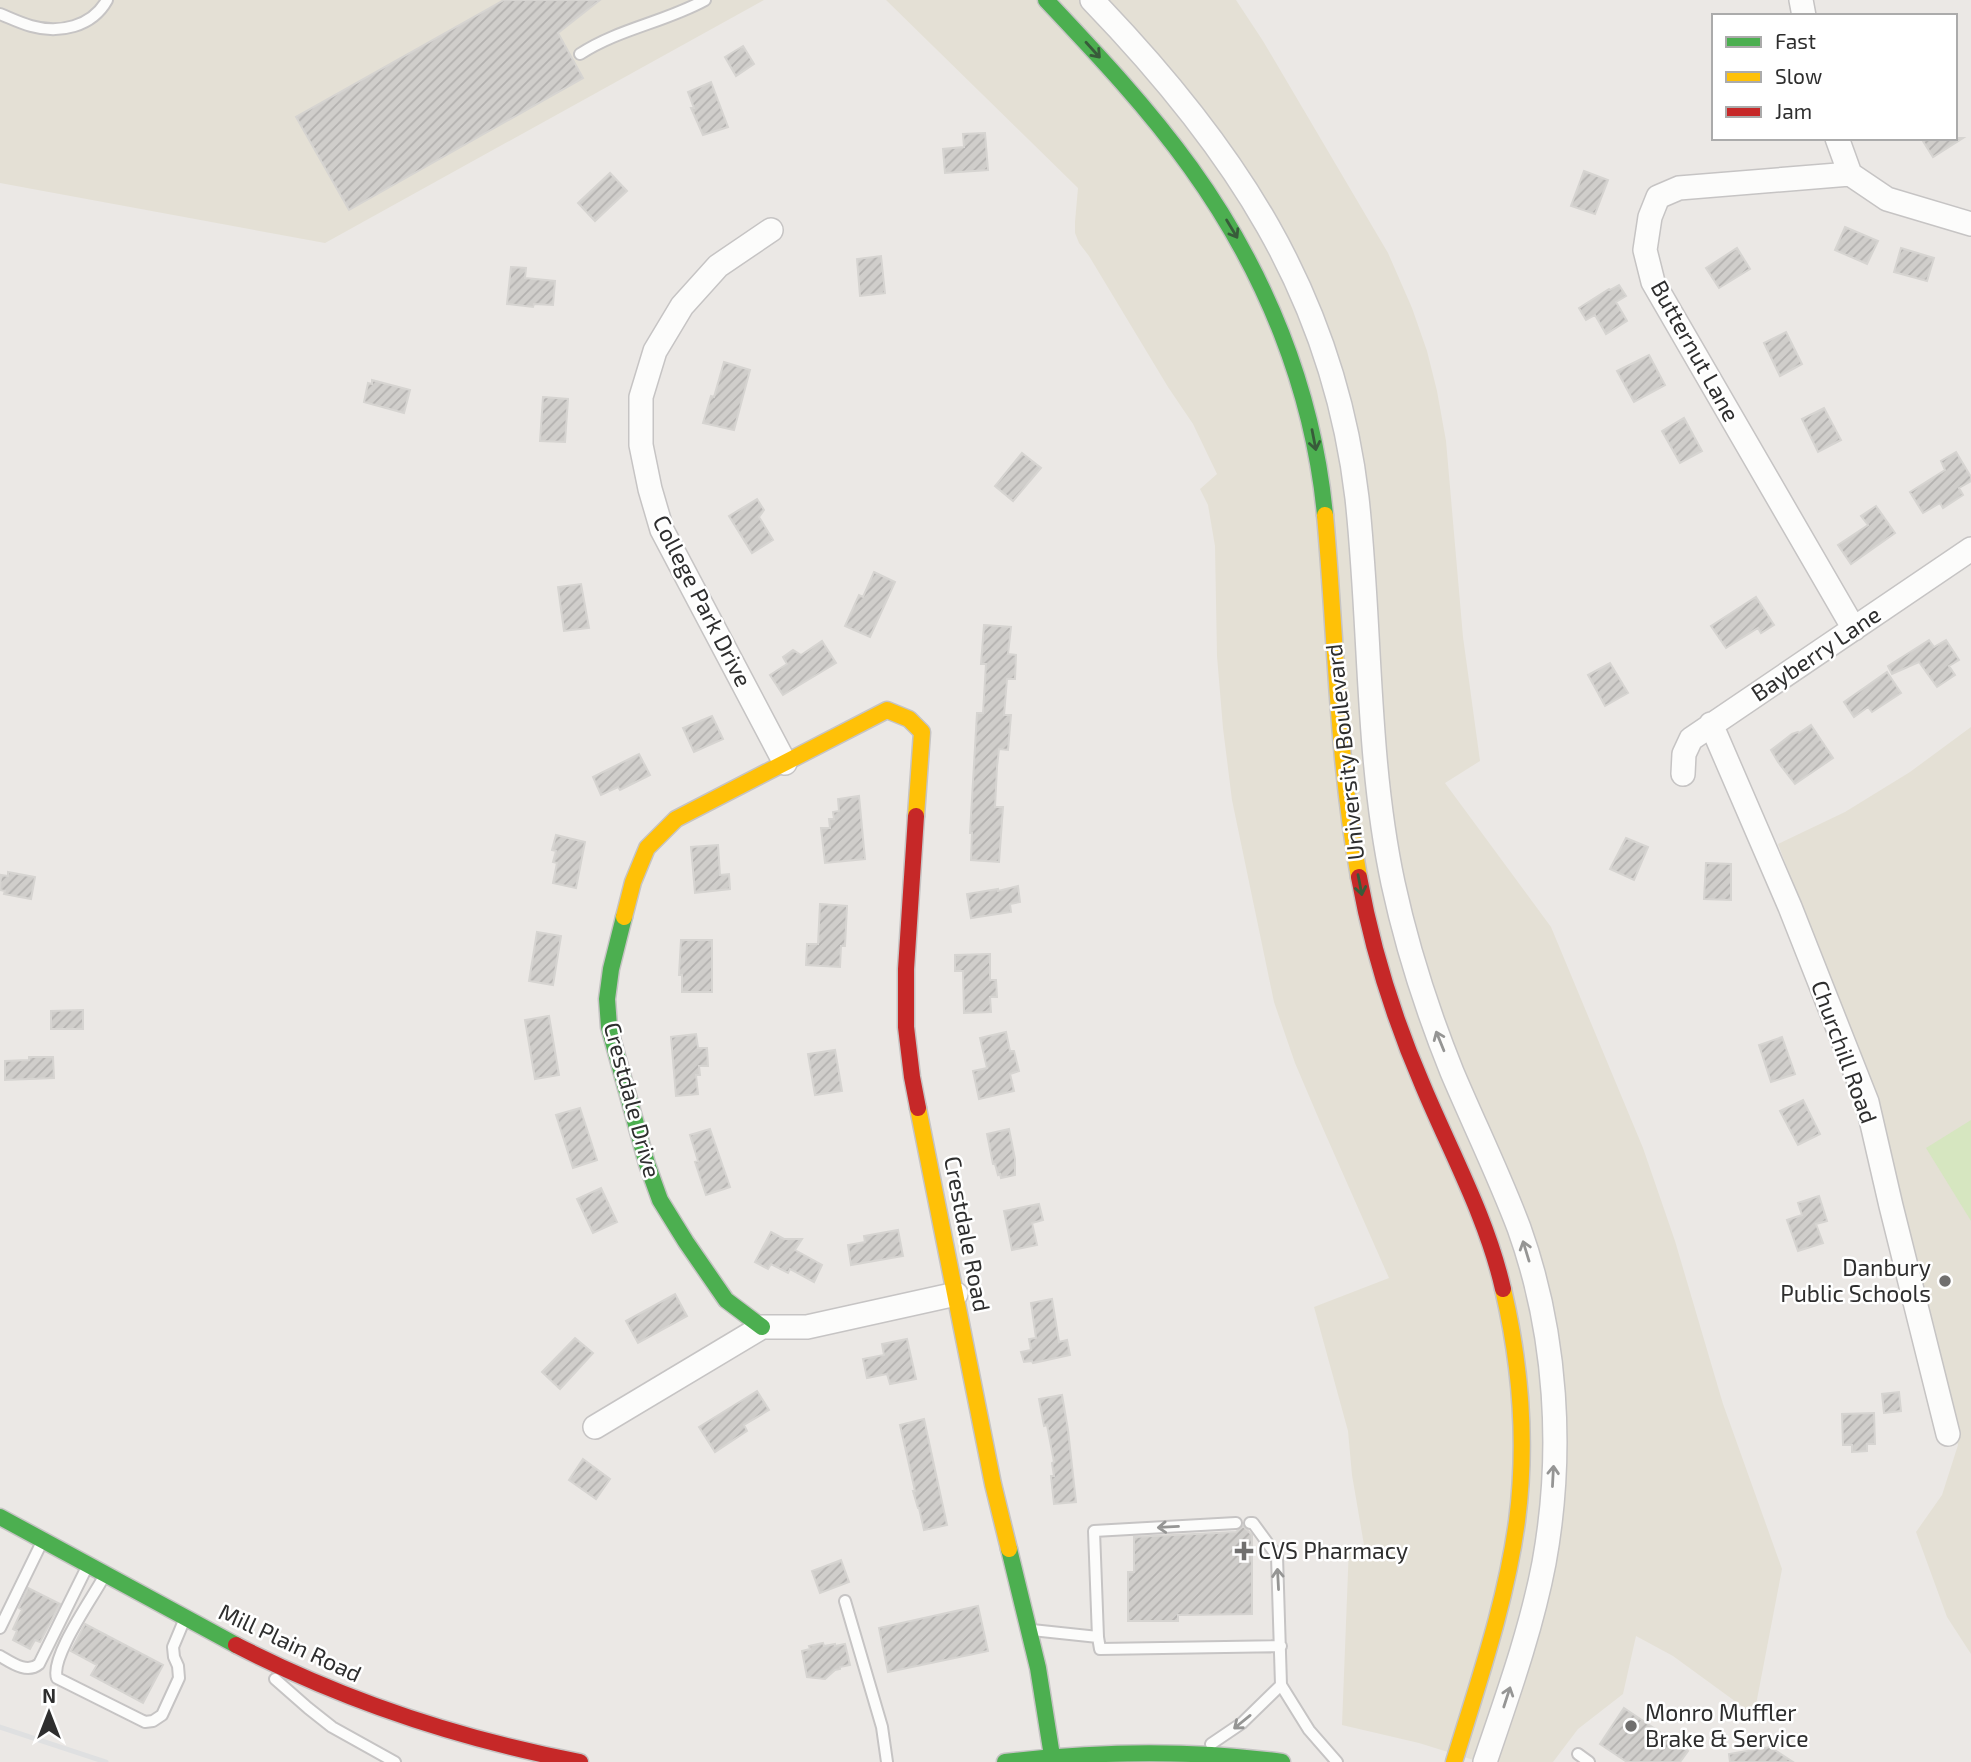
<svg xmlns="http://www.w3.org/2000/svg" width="1971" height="1762" viewBox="0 0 1971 1762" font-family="'Exo 2',sans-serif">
  <defs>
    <pattern id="building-hatch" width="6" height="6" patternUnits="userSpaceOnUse" patternTransform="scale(1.75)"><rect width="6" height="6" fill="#d0cecb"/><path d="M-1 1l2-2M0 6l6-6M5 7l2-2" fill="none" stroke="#b3b1af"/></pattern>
  </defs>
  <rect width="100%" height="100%" fill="#ebe8e5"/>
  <!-- education -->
  <path fill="#e4e0d5" d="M0,0h764l-439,243 -325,-60z
    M886,0h350l27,41 125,212 24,55 15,43 10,40 9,50 17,196 17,124 -35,22 106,144 92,221 32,93 48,163 59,165 -28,146 -81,-59 -37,-20 -13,58 -45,35 -25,33h-73l-61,-19 -77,-18 7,-179 15,-1 -12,-70 -4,-44 -34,-124 75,-29 -68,-154 -26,-61 -21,-61 -42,-202 -9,-72 -6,-72 -2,-110 -7,-41 -8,-16 17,-15 -24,-50 -25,-37 -79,-131 -10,-13 -4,-10v-11l3,-34z
    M1971,727v927l-24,-37 -31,-85 26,-37 16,-50 -77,-328 -103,-273 67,-32 65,-40z"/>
  <!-- pitch -->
  <path fill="#d6e6c0" d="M1971,1120v101l-45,-73z"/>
  <!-- building -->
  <path fill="url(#building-hatch)" stroke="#d6d4d1" stroke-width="2" d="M504,0h96l-42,33 25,45 -234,132 -53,-93z
    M743,46l11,18 -18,12 -11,-19z
    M711,82l17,45 -25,8 -12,-27h3l-6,-16z
    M985,133l3,37 -43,3 -2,-24 21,-2 -1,-13z
    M1921,138h42l-30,19z
    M1584,171l24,9 -13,34 -24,-8z
    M610,173l17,18 -32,30 -17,-18z
    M1845,227l33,14 -11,23 -32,-14z
    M1737,248l13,21 -31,19 -13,-20z
    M1901,248l33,10 -7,23 -33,-9z
    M881,256l4,37 -25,3 -3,-37z
    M511,267l15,1 -1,10 30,3 -2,24 -19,-1 -1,3 -26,-3z
    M1619,285l7,11 -10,6 11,19 -21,13 -11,-19 -9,5 -7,-12 30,-19 1,1z
    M1786,332l16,32 -22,12 -16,-33z
    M1649,355l16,30 -31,17 -17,-31z
    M724,362l26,8 -16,60 -31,-7 8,-27 3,1z
    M372,380l38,10 -6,23 -40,-11 4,-19 4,1z
    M543,397l25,2 -3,43 -25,-1z
    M1824,408l17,32 -23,12 -16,-33z
    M1684,418l18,33 -22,12 -18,-32z
    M1956,452l15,25v4l-12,7 4,7 -20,13 -3,-5 -17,10 -13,-21 35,-22 -4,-9z
    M1022,453l19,15 -28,33 -18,-15z
    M757,499l7,11 -5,7 14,23 -21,13 -23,-37z
    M1876,506l19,27 -44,31 -13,-19 30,-20 -7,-9z
    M874,572l21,10 -25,55 -25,-11 14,-31 4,2z
    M581,584l8,44 -25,3 -6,-44z
    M1756,597l18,28 -13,8 -3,-5 -32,20 -15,-22z
    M984,625l27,2 -3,27 8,1 -1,24h-8l-3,36h7l-3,35 -9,-1 -2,18 -2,40h8l-4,55 -28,-2 1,-27h-2l7,-120h6l3,-49h-5z
    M1929,640l5,7 12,-7 13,20 -10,6 6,9 -18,12 -18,-25 -27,12 -4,-8z
    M822,641l14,22 -53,32 -13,-20 17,-11 -4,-7 10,-7 8,5z
    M1610,663l18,30 -23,13 -17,-31z
    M1887,672l14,21 -29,19 -4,-5 -14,10 -10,-15z
    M712,716l11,23 -29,13 -11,-24z
    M1811,725l22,33 -38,26 -17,-22 -7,-12 21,-16 6,-2 1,1z
    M639,754l11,21 -30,15 -2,-3 -17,8 -8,-18z
    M859,796l6,63 -40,4 -4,-35h9l-1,-9h5l-1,-7 6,-1 -1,-12z
    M556,835l29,7 -9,46 -23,-5 4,-20 -4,-1 3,-11 -4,-1z
    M1626,838l22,9 -14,33 -24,-11z
    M718,845l2,30 9,-1 1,15 -35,4 -4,-46z
    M1706,863l25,1v36l-27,-1z
    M8,872l27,5 -4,22 -27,-5 1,-3 -5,-1 1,-15 7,1z
    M1018,886l2,16 -10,2 1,8 -40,6 -4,-24 31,-5v2z
    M820,904l27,2 -2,40h-4l-1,21 -34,-2 1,-21h11z
    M537,932l24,4 -8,49 -24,-4z
    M681,940h31v52h-30v-17h-3z
    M990,954v26h6l1,17h-7l1,15 -27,1 -1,-42h-8v-16z
    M83,1010v19h-32v-18z
    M549,1016l10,59 -24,4 -10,-59z
    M1006,1032l4,19h4l5,20 -9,3 4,17 -35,8 -6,-28 14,-3 -7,-30z
    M696,1034l2,14h9l1,18h-9l1,9h-4l2,19 -22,2 -5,-59z
    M1782,1037l13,37 -24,8 -12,-37z
    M835,1050l7,41 -27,4 -7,-41z
    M29,1057h24l1,21 -49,2v-19l24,-1z
    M1803,1100l17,34 -22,11 -18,-34z
    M580,1108l17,52 -24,8 -17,-53z
    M710,1129l20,58 -24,8 -11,-33 3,-1 -8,-26z
    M1009,1129l6,30v16l-14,3 -1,-4 -2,1 -3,-11h-2l-6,-30z
    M601,1188l16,34 -24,11 -16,-34z
    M1819,1196l8,25 -11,3 7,19 -25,8 -11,-31 15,-5 -4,-12z
    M1039,1204l4,16 -11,3 5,22 -25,5 -8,-39z
    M898,1230l5,26 -52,9 -3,-20 17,-3 -1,-6z
    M771,1232l13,7h18l-7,11 27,15 -8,17 -24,-13 -2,4 -17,-9 -3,5 -13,-7z
    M675,1294l12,22 -49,27 -12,-22z
    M1052,1299l7,43 8,-2 3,15 -37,8 -1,-2 -8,1 -3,-10 10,-2 -2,-11 7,-1 -5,-35z
    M575,1338l18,15 -33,36 -18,-17z
    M907,1339l9,40 -26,5 -3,-10 -20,4 -4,-19 21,-4 -2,-11z
    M757,1391l12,19 -25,15 3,6 -32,21 -16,-25z
    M1899,1392l2,19 -17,2 -2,-19z
    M1062,1395l6,35 8,72 -22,2 -3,-28h3l-2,-13 2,-1 -7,-37 -3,1 -5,-27z
    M1874,1413l1,31h-8v7l-15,1v-7h-9l-1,-31z
    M924,1419l23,106 -23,5 -5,-22h-1l-5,-17h2l-15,-66z
    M583,1459l27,20 -14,20 -27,-19z
    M1243,1526l9,9v79l-74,1v6h-50v-49h6v-35l102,-5z
    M841,1560l8,22 -29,11 -8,-22z
    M28,1588l32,16 -20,38 -5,-2 -5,9 -17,-9 4,-9 -4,-2 9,-19 -3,-2z
    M978,1606l10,45 -100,21 -9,-44z
    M85,1624l78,41 -20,38 -52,-28 6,-10 -26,-14z
    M823,1643l1,3 11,-2v2l10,-2 5,21 -10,2v2l-5,1 -10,9 -18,-2 -5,-26 8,-2 -1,-3z
    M1624,1708l64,43 -8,11h-53l-27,-18z
    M1770,1747l23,15h-63l-1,-8z"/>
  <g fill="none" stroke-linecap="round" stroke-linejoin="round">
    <!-- lane casing -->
    <g stroke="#c6c4c4" stroke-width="14">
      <path id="lane" d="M0,14c10,4 20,9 31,12 28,8 61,1 76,-26
        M580,54c38,-25 85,-32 125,-54
        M1250,1523h3l24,33 4,129 28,45 28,32
        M102,1580c-11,20 -52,78 -45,98l88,44 8,-1 9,-6 17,-37 -1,-12 -4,-9 -1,-10 10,-24
        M845,1601l37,126 5,35
        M0,1628l40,-82
        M1032,1630l66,7 -4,-106 142,-8
        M1098,1637l2,12 181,-3
        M0,1656c12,7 27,18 39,8l46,-93
        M275,1679l33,29 24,19 63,35
        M1211,1744l31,-21 39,-38
        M1578,1754l11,8"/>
    </g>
    <!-- street casing -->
    <g stroke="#c6c4c4" stroke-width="26">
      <path id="street" d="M1092,0c140,145 241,293 265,498 14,128 9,258 36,385 14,65 34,127 59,189 22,52 47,103 67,156 38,106 45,225 25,335 -13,68 -37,134 -59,199
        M1801,0l3,16
        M1837,138l13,36
        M1850,174l-171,14 -21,9 -8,20 -5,33 8,32 201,347
        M1850,174l37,25 84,25
        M771,230l-53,36 -36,40 -27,45 -14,46v48l9,44 12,41 123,233
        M1711,724l79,183 77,195 24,104 57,228
        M1683,774l1,-20 7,-15 280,-190
        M595,1427l167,-100h45l149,-33"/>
    </g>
    <!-- fast casing -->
    <g stroke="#c6c4c4" stroke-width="19">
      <path id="fast" d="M1046,0c51,54 102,108 145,168 74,103 122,221 134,347
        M624,917l-13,52 -4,30 2,28 38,137 13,36 26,42 40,58 36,27
        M0,1517l236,128
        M1009,1549l29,119 14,88
        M1005,1762c93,-11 184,-13 277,0"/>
    </g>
    <!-- slow casing -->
    <g stroke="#c6c4c4" stroke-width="19">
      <path id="slow" d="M1325,515c11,121 12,242 34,362
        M624,917l9,-35 14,-34 29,-29 211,-109 22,9 13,13 -6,84
        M918,1108l75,376 16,65
        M1454,1762c24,-79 52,-159 63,-241 10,-78 4,-155 -14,-232"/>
    </g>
    <!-- jam casing -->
    <g stroke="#c6c4c4" stroke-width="19">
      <path id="jam" d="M916,816l-10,153v58l6,50 6,31
        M1359,877c13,72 35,142 64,209 28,67 64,132 80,203
        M236,1645c109,56 224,94 344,117"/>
    </g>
    <!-- lane -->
    <use href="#lane" stroke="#fcfcfb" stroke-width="10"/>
    <!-- street -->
    <use href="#street" stroke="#fcfcfb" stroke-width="23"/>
    <!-- fast -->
    <use href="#fast" stroke="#4caf50" stroke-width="16"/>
    <!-- slow -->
    <use href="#slow" stroke="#ffc107" stroke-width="16"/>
    <!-- jam -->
    <use href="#jam" stroke="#c62828" stroke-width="16"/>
    <!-- rail -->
    <path stroke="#dfe0e1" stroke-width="5" d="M0,1727l106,35"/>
  </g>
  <!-- one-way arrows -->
  <defs><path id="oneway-shaft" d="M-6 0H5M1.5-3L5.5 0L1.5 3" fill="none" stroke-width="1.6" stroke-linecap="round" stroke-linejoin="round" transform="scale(1.75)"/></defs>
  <g stroke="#385b3a">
    <use href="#oneway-shaft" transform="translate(1093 50) rotate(48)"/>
    <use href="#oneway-shaft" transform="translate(1232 229) rotate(59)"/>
    <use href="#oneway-shaft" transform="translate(1314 440) rotate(79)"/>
    <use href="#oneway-shaft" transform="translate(1360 885) rotate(79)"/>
  </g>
  <g stroke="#959594">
    <use href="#oneway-shaft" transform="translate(1440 1041) rotate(-112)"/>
    <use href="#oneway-shaft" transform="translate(1526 1251) rotate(-107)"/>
    <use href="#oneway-shaft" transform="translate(1553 1476) rotate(-87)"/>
    <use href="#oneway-shaft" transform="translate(1168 1527) rotate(177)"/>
    <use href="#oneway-shaft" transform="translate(1278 1579) rotate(-93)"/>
    <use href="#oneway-shaft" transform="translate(1507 1697) rotate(-72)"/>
    <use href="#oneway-shaft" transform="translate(1242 1722) rotate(141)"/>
  </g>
  <!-- markers -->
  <g fill="#706f6e" stroke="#fff" stroke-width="2.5">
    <circle cx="1945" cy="1281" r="7"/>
    <path d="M1240.5 1540.5h7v7h7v7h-7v7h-7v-7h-7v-7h7z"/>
    <circle cx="1631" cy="1726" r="7"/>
  </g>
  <g text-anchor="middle" stroke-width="5" stroke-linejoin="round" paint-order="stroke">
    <!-- street labels -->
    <g font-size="23" fill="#2e2e2e" stroke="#fff">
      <text transform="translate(1695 351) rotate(61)" y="8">Butternut Lane</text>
      <text transform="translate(702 601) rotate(63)" y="8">College Park Drive</text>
      <text transform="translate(1816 654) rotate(-34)" y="8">Bayberry Lane</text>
      <text transform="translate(1345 752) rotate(-96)" y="8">University Boulevard</text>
      <text transform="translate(1844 1052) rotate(70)" y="8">Churchill Road</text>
      <text transform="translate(632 1100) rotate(75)" y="8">Crestdale Drive</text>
      <text transform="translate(967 1234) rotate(79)" y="8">Crestdale Road</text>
      <text transform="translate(290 1643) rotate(25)" y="8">Mill Plain Road</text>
    </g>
    <!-- poi labels -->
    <g font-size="23" fill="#2e2e2e" stroke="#fff" text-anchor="start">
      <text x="1931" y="1276" text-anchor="end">Danbury<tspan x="1931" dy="26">Public Schools</tspan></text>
      <text x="1258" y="1559">CVS Pharmacy</text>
      <text x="1645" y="1721">Monro Muffler<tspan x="1645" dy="26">Brake &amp; Service</tspan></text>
    </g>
  </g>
  <!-- legend -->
  <rect x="1712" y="14" width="245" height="126" fill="#ffffff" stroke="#ababab" stroke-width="2"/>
  <rect x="1726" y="37" width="35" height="10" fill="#4caf50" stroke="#ababab" stroke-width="2"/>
  <text x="1775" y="49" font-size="21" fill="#2e2e2e">Fast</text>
  <rect x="1726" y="72" width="35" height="10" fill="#ffc107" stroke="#ababab" stroke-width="2"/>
  <text x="1775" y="84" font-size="21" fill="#2e2e2e">Slow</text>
  <rect x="1726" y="107" width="35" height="10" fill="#c62828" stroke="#ababab" stroke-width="2"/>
  <text x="1775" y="119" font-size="21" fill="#2e2e2e">Jam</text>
  <!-- north arrow -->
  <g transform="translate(49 1713)" stroke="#ffffff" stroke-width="5" paint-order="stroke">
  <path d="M0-5L12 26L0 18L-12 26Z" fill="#2e2e2e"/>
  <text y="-10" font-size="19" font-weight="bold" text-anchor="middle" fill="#2e2e2e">N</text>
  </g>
</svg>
